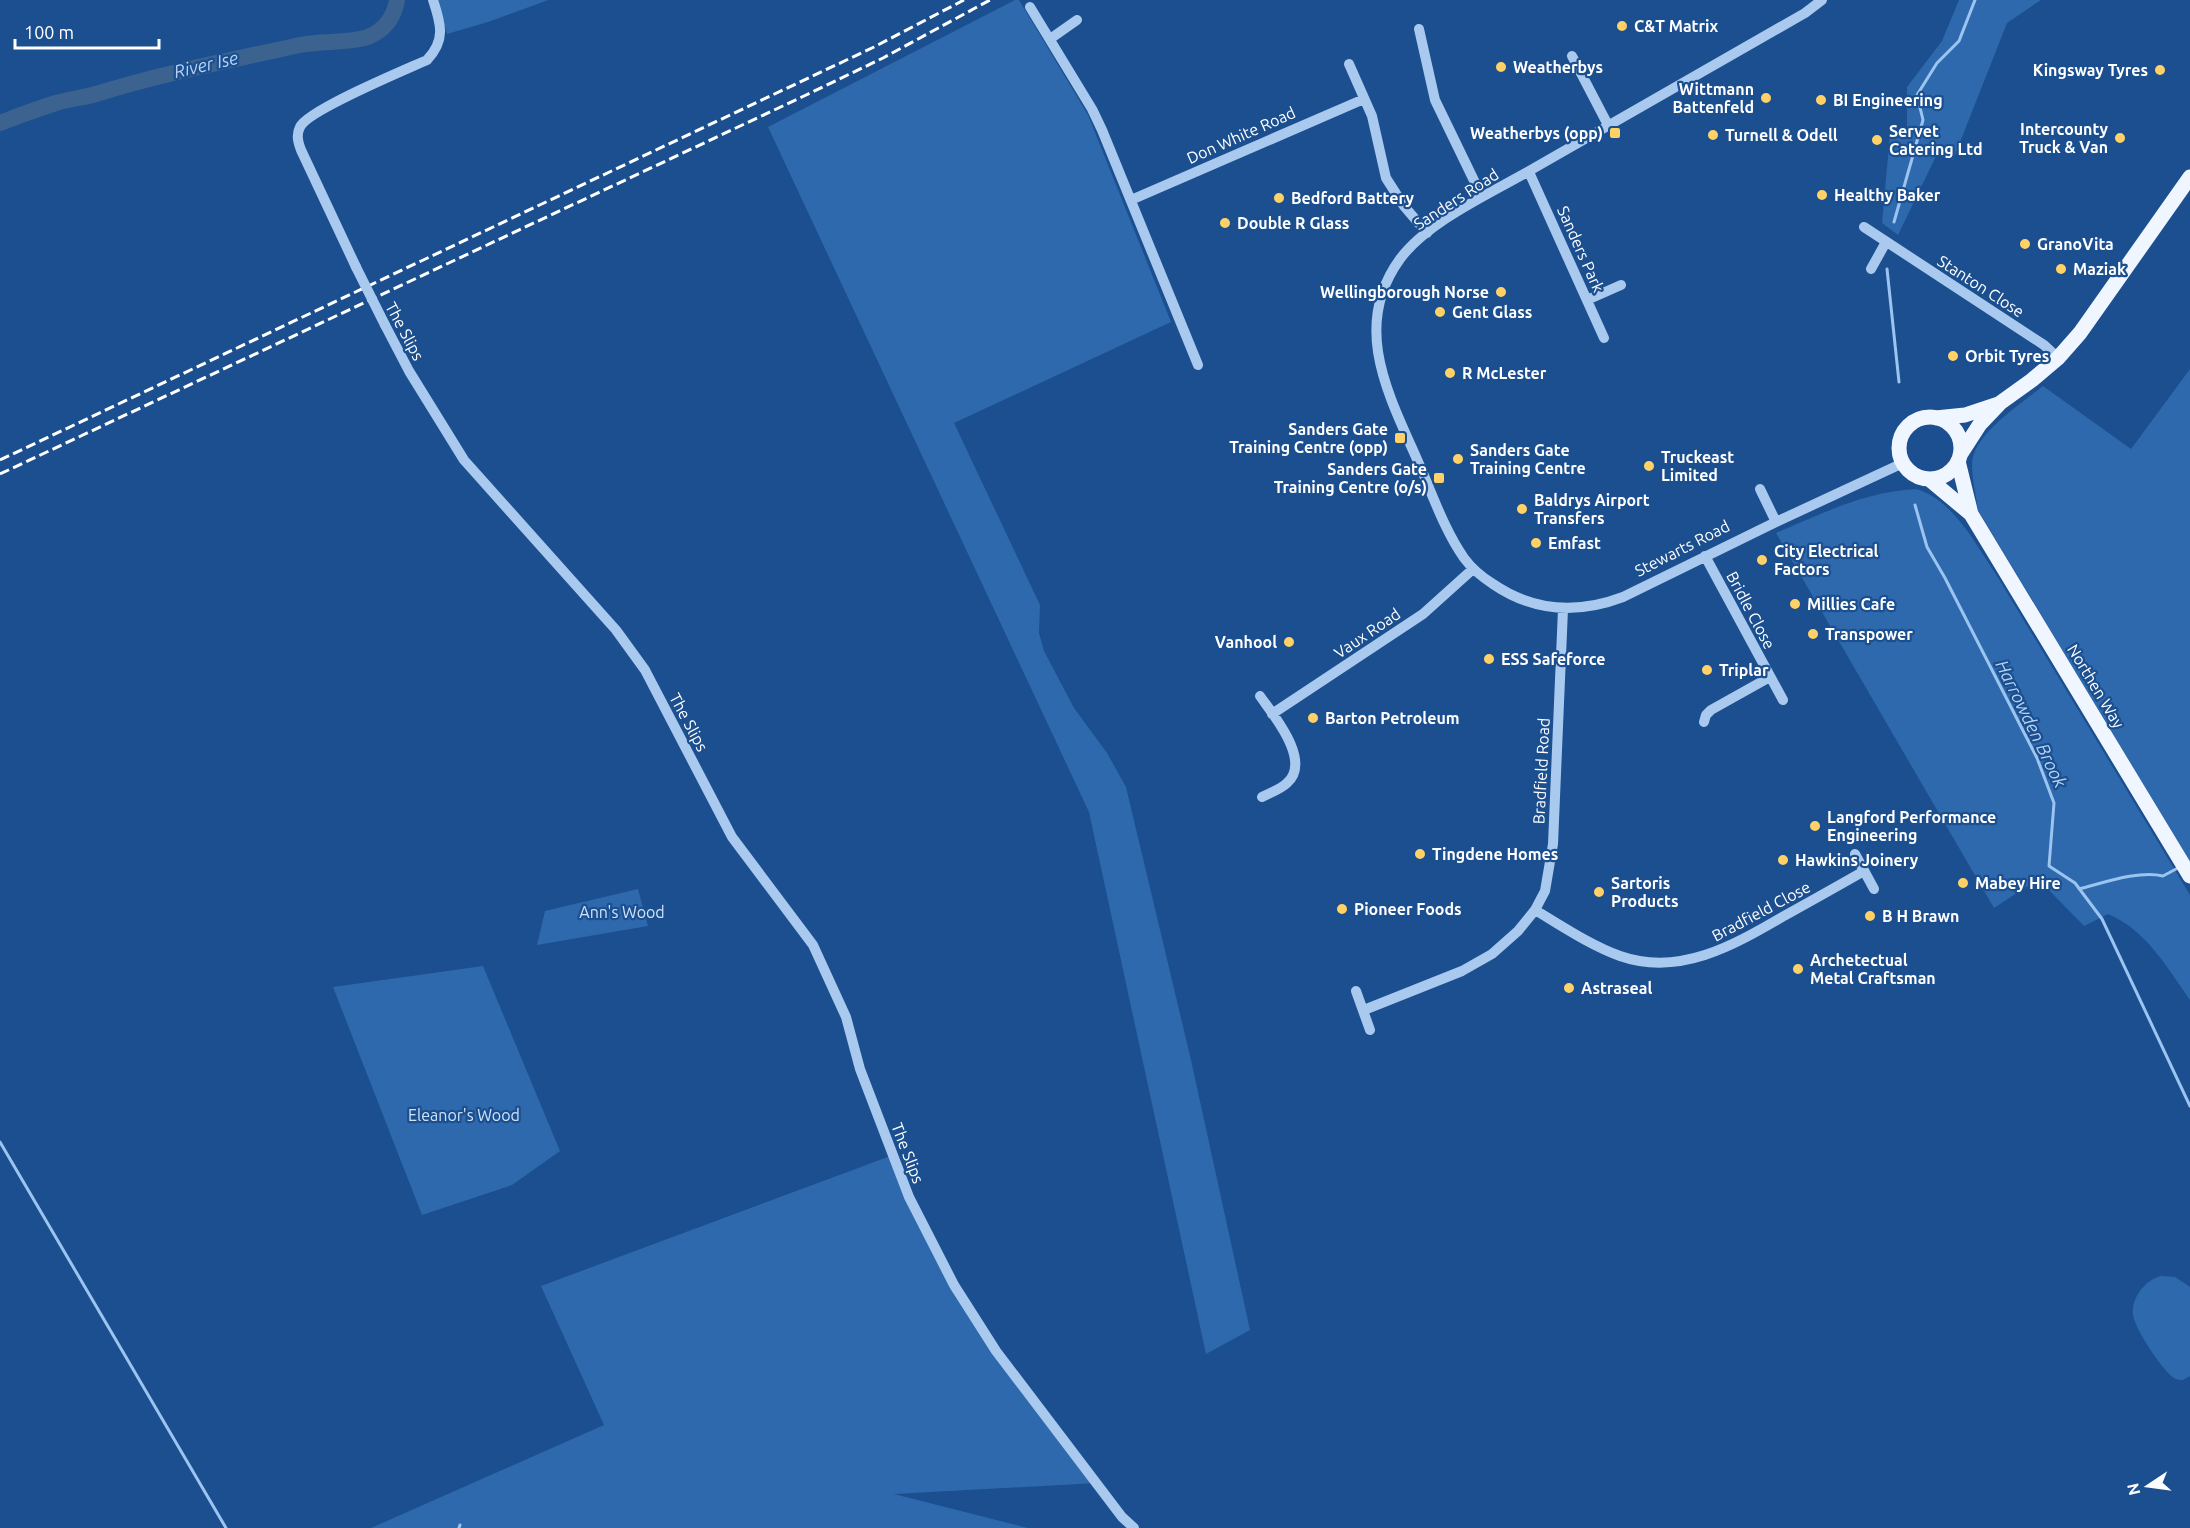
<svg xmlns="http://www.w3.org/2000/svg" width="2190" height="1528" viewBox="0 0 2190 1528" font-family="Ubuntu,sans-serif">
  <rect width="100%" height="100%" fill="#1b4f8f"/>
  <!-- green -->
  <path fill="#2e69ad" d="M438,0h110l-60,22 -41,12z
    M1015,0h4l69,115 83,207 -217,101 86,182 -1,28 5,18 30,57 33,45 19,34 65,273 59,270 -44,24 -117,-542 -321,-685z
    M1959,0h82l-34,23 -54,137 -14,-10 -41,85 -16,-12 9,-100 16,14v-50l35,-46z
    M2190,369v493l-212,-352c-2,-15 -6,-31 -6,-46 0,-29 50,-61 71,-78l88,63z
    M1916,489c38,11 60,56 81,87l193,319v105c-23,-33 -44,-70 -82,-86l-24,12 -46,-47 -44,29 -218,-375c47,-20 88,-41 140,-44z
    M638,889l10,37 -111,19 8,-34z
    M483,966l77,185 -48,34 -90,30 -89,-228z
    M893,1155l61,130 143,198 -203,11 134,34h-657l233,-103 -63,-139z
    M2161,1276l14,1 15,10v89l-7,4c-3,0 -5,0 -9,-2 -12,-8 -39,-49 -41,-63 -2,-17 12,-35 28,-39z"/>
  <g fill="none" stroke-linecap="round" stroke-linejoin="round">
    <!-- stream -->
    <path stroke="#9cc4f0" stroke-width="3" d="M1894,222l29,-102 -6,-25 20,-32 22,-22 16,-41
      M1887,269l12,113
      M1915,505l12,42 18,31 92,180 17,45 -5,63 26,17 27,36 88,187
      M2079,889c24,-6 60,-19 84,-13l13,-7
      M0,1142l226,386
      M459,1528l1,-3"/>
    <!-- river -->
    <path stroke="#3c6290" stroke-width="16" d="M0,123c18,-7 37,-14 56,-20 13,-4 27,-5 40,-9 67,-21 136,-34 204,-49 22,-5 47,-1 68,-8 17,-7 26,-19 29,-37"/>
    <!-- minor -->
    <path stroke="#a9c9ee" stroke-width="10" d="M1822,0l-17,13c-92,53 -184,106 -276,158 -40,23 -102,51 -129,88 -48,66 -13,133 16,198 15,33 27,71 48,101 8,11 18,19 29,26 41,28 85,30 130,13l153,-75 127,-59
      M1030,7l62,102 10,21 96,235
      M1419,29l16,71 47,97
      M1050,39l27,-19
      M1572,56l36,69
      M1349,64l23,52 14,62 18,28 23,27
      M1529,172l75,166
      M1131,200l233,-101
      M1864,227l180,118 14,13
      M356,267l-55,-117c-3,-8 -5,-15 -1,-23 8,-17 105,-57 127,-67 19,-20 14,-36 6,-60
      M1871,269l15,-27
      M1587,300l34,-15
      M385,325l24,46 55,89 152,170 29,40 87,167 81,108 33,72 14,52 49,128 45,88 42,66 126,166 12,11
      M1760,489l16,33
      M1705,556l78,144
      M1260,696c14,20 52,65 27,87 -6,6 -17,10 -25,14
      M1272,714l151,-100 50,-45
      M1704,722l2,-7 5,-5 59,-33
      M1855,854l19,35
      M1535,910c27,16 55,35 85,46 60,21 114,-11 164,-40 27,-15 54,-30 80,-45
      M1356,991l14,39
      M1364,1010l98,-39 30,-17 26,-23 17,-21 10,-19 8,-47 10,-235"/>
    <!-- major -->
    <path stroke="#f0f6ff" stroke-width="15" d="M1899 448a31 31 0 1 1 62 0a31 31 0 1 1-62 0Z
      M1936,418l29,-3 33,-11
      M1960,455l20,-31 20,-21 32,-23 26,-22 22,-25 110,-156
      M1958,461l13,53
      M1929,479l42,35 219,362"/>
    <!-- rail -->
    <path stroke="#fff" stroke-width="3" stroke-dasharray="10 4.5" stroke-linecap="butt" d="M0,460l874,-413 90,-47
      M0,474l804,-378 79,-38 107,-58"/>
    <!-- minor-bridge -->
    <path stroke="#a9c9ee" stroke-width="10" d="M356,267l29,58"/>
  </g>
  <!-- markers -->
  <g fill="#ffd166" stroke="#1b4f8f" stroke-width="2">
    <circle cx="1622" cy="26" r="6"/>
    <circle cx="1501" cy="67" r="6"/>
    <circle cx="2160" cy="70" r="6"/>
    <circle cx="1766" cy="98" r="6"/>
    <circle cx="1821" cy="100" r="6"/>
    <rect x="1609" y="127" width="12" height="12" rx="3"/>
    <circle cx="1713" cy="135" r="6"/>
    <circle cx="2120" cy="138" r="6"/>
    <circle cx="1877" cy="140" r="6"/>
    <circle cx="1822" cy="195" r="6"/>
    <circle cx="1279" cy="198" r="6"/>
    <circle cx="1225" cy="223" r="6"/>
    <circle cx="2025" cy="244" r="6"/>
    <circle cx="2061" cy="269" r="6"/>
    <circle cx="1501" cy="292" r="6"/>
    <circle cx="1440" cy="312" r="6"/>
    <circle cx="1953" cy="356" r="6"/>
    <circle cx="1450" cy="373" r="6"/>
    <rect x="1394" y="432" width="12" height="12" rx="3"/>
    <circle cx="1458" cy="459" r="6"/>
    <circle cx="1649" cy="466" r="6"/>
    <rect x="1433" y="472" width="12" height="12" rx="3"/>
    <circle cx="1522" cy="509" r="6"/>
    <circle cx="1536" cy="543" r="6"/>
    <circle cx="1762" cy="560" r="6"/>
    <circle cx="1795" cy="604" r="6"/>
    <circle cx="1813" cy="634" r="6"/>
    <circle cx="1289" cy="642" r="6"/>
    <circle cx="1489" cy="659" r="6"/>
    <circle cx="1707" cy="670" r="6"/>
    <circle cx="1313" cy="718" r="6"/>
    <circle cx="1815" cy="826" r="6"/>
    <circle cx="1420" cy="854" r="6"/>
    <circle cx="1783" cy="860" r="6"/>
    <circle cx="1963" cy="883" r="6"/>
    <circle cx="1599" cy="892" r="6"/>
    <circle cx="1342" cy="909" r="6"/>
    <circle cx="1870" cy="916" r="6"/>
    <circle cx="1798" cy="969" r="6"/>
    <circle cx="1569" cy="988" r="6"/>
  </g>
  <g text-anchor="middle" stroke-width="4.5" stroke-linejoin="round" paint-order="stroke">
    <!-- poi labels -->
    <g font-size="16" font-weight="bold" fill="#fff" stroke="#1b4f8f" text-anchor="start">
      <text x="1634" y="32">C&amp;T Matrix</text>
      <text x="1513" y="73">Weatherbys</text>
      <text x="2148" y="76" text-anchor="end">Kingsway Tyres</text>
      <text x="1754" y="95" text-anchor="end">Wittmann<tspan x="1754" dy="18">Battenfeld</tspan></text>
      <text x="1833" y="106">BI Engineering</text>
      <text x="2108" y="135" text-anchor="end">Intercounty<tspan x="2108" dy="18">Truck &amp; Van</tspan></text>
      <text x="1889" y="137">Servet<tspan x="1889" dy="18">Catering Ltd</tspan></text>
      <text x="1603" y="139" text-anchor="end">Weatherbys (opp)</text>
      <text x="1725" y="141">Turnell &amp; Odell</text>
      <text x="1834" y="201">Healthy Baker</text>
      <text x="1291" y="204">Bedford Battery</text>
      <text x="1237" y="229">Double R Glass</text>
      <text x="2037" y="250">GranoVita</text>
      <text x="2073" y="275">Maziak</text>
      <text x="1489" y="298" text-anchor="end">Wellingborough Norse</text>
      <text x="1452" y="318">Gent Glass</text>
      <text x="1965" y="362">Orbit Tyres</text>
      <text x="1462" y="379">R McLester</text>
      <text x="1388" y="435" text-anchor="end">Sanders Gate<tspan x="1388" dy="18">Training Centre (opp)</tspan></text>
      <text x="1470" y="456">Sanders Gate<tspan x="1470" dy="18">Training Centre</tspan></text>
      <text x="1661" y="463">Truckeast<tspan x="1661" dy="18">Limited</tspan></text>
      <text x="1427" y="475" text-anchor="end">Sanders Gate<tspan x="1427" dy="18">Training Centre (o/s)</tspan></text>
      <text x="1534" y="506">Baldrys Airport<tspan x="1534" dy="18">Transfers</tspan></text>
      <text x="1548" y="549">Emfast</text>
      <text x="1774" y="557">City Electrical<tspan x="1774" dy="18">Factors</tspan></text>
      <text x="1807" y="610">Millies Cafe</text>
      <text x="1825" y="640">Transpower</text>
      <text x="1277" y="648" text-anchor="end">Vanhool</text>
      <text x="1501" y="665">ESS Safeforce</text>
      <text x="1719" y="676">Triplar</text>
      <text x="1325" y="724">Barton Petroleum</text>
      <text x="1827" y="823">Langford Performance<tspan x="1827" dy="18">Engineering</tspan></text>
      <text x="1432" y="860">Tingdene Homes</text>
      <text x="1795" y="866">Hawkins Joinery</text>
      <text x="1611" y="889">Sartoris<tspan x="1611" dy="18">Products</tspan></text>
      <text x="1975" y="889">Mabey Hire</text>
      <text x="1354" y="915">Pioneer Foods</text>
      <text x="1882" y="922">B H Brawn</text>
      <text x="1810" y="966">Archetectual<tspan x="1810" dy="18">Metal Craftsman</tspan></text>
      <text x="1581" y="994">Astraseal</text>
    </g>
    <!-- street labels -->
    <g font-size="16" fill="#fff" stroke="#1b4f8f">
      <text transform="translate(1241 135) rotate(-24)" y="6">Don White Road</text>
      <text transform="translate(1456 199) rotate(-33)" y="6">Sanders Road</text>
      <text transform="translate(1581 249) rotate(66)" y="6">Sanders Park</text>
      <text transform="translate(1981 286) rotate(33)" y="6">Stanton Close</text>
      <text transform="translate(405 331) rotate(62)" y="6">The Slips</text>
      <text transform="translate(1682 548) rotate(-27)" y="6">Stewarts Road</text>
      <text transform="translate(1751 610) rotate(62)" y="6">Bridle Close</text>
      <text transform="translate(1367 633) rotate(-34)" y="6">Vaux Road</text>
      <text transform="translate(2096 686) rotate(59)" y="6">Northen Way</text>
      <text transform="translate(689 722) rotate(62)" y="6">The Slips</text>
      <text transform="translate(1541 771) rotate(-87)" y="6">Bradfield Road</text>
      <text transform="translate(1761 911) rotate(-28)" y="6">Bradfield Close</text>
      <text transform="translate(908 1153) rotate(69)" y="6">The Slips</text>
    </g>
    <!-- park labels -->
    <g font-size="16" fill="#cfe3fa" stroke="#1b4f8f">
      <text x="622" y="918">Ann's Wood</text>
      <text x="464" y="1121">Eleanor's Wood</text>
    </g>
    <!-- water labels -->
    <g font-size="18" font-style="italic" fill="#b5d3f5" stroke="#1b4f8f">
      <text transform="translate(206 65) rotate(-13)" y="6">River Ise</text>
      <text transform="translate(2031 724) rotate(64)" y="6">Harrowden Brook</text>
    </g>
  </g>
  <!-- north arrow -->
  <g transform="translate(2148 1486) rotate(257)" stroke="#1b4f8f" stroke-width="4.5" paint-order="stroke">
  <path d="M0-4.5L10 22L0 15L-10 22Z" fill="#ffffff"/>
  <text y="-9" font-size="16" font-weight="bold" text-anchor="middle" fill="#ffffff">N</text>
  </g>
  <!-- scale -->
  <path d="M15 39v9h144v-9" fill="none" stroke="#ffffff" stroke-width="3"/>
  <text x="24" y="39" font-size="18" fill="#ffffff" stroke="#1b4f8f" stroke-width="4.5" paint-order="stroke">100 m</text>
</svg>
